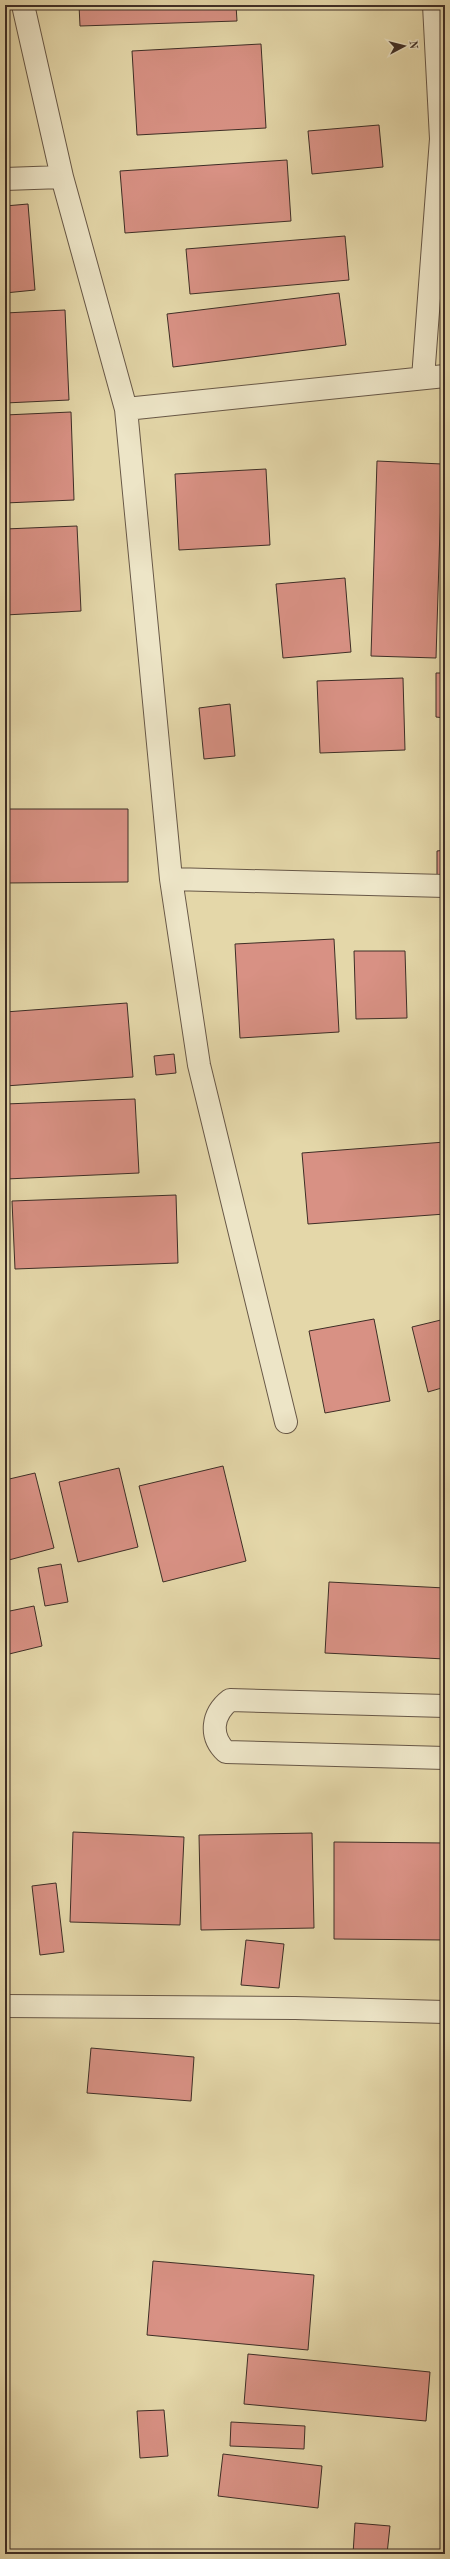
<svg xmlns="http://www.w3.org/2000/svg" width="450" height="2559" viewBox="0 0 450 2559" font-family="'Old Standard TT',serif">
  <rect width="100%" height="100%" fill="#e4d7a9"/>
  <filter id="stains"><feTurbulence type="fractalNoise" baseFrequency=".005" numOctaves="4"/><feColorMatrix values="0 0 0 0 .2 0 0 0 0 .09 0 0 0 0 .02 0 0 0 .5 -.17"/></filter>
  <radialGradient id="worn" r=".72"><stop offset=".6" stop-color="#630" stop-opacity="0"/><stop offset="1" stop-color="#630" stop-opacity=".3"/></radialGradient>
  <!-- building -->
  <path fill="#d89184" stroke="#3e2e26" d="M79,5h157l1,16 -157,5z
    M261,44l5,84 -129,7 -5,-84z
    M379,125l4,42 -71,7 -4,-43z
    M287,160l4,61 -166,12 -5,-62z
    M28,204l7,86 -30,3v-87z
    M345,236l4,44 -159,14 -4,-45z
    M339,293l7,52 -173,22 -6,-53z
    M65,310l4,90 -64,3v-90z
    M71,412l3,88 -69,3v-88z
    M377,461l65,3 -6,194 -65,-2z
    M266,469l4,76 -91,5 -4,-76z
    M77,526l4,85 -76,4v-86z
    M345,578l6,74 -68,6 -7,-74z
    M436,673h9v45l-9,-1z
    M403,678l2,72 -85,3 -3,-72z
    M230,704l5,52 -31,3 -5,-51z
    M5,809h123v73l-123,1z
    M445,850v30h-8v-29z
    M334,939l5,93 -99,6 -5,-94z
    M354,951h51l2,67 -51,1z
    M127,1003l6,74 -128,9v-74z
    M174,1054l2,19 -20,2 -2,-19z
    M135,1099l4,74 -133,6 -1,-75z
    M445,1142v72l-137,10 -6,-71z
    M176,1195l2,68 -163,6 -3,-68z
    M374,1319l16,82 -65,12 -16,-82z
    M445,1319v68l-17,5 -16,-65z
    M223,1466l23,95 -83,21 -24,-96z
    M119,1468l19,79 -60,15 -19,-80z
    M35,1473l19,75 -49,13v-81z
    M61,1564l7,38 -23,4 -7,-38z
    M329,1582l116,6v71l-120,-6z
    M34,1606l8,40 -37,9v-43z
    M73,1832l111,5 -4,88 -110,-3z
    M312,1833l2,95 -113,2 -2,-95z
    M334,1842l111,1v97l-111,-1z
    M56,1883l8,69 -24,3 -8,-69z
    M246,1940l38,4 -5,44 -38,-3z
    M91,2048l103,9 -3,44 -104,-8z
    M153,2261l161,14 -6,75 -161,-15z
    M248,2354l182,18 -4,49 -182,-17z
    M164,2410l4,46 -28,2 -3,-47z
    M231,2422l74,4 -1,23 -74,-3z
    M223,2454l99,12 -4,42 -100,-12z
    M355,2523l35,3 -3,28h-34z"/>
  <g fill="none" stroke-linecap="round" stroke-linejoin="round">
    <!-- street casing -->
    <g stroke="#685847" stroke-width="24">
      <path id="street" d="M23,5l39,172 64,232 45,470 28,186 87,357
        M5,179l57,-2
        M423,378l18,-239 -7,-134
        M126,409l319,-33
        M171,879l274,7
        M445,1706l-215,-6c-18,14 -21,36 -4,52l219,6
        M5,2006l290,2 150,4"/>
    </g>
    <!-- street -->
    <use href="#street" stroke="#ede5c7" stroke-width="22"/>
  </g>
  <!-- margin -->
  <rect width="450" height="2559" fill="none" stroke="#e4d7a9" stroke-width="20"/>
  <rect x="6" y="6" width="438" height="2547" fill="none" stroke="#3e2e26" stroke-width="2"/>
  <rect x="10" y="10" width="430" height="2539" fill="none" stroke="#3e2e26"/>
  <!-- north arrow -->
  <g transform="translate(404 46) rotate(83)" stroke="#ede5c7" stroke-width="3" paint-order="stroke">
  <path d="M0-3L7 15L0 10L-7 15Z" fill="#3e2e26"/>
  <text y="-6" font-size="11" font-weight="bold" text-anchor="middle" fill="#3e2e26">N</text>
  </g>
  <rect width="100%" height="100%" filter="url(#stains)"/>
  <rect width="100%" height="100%" fill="url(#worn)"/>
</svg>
